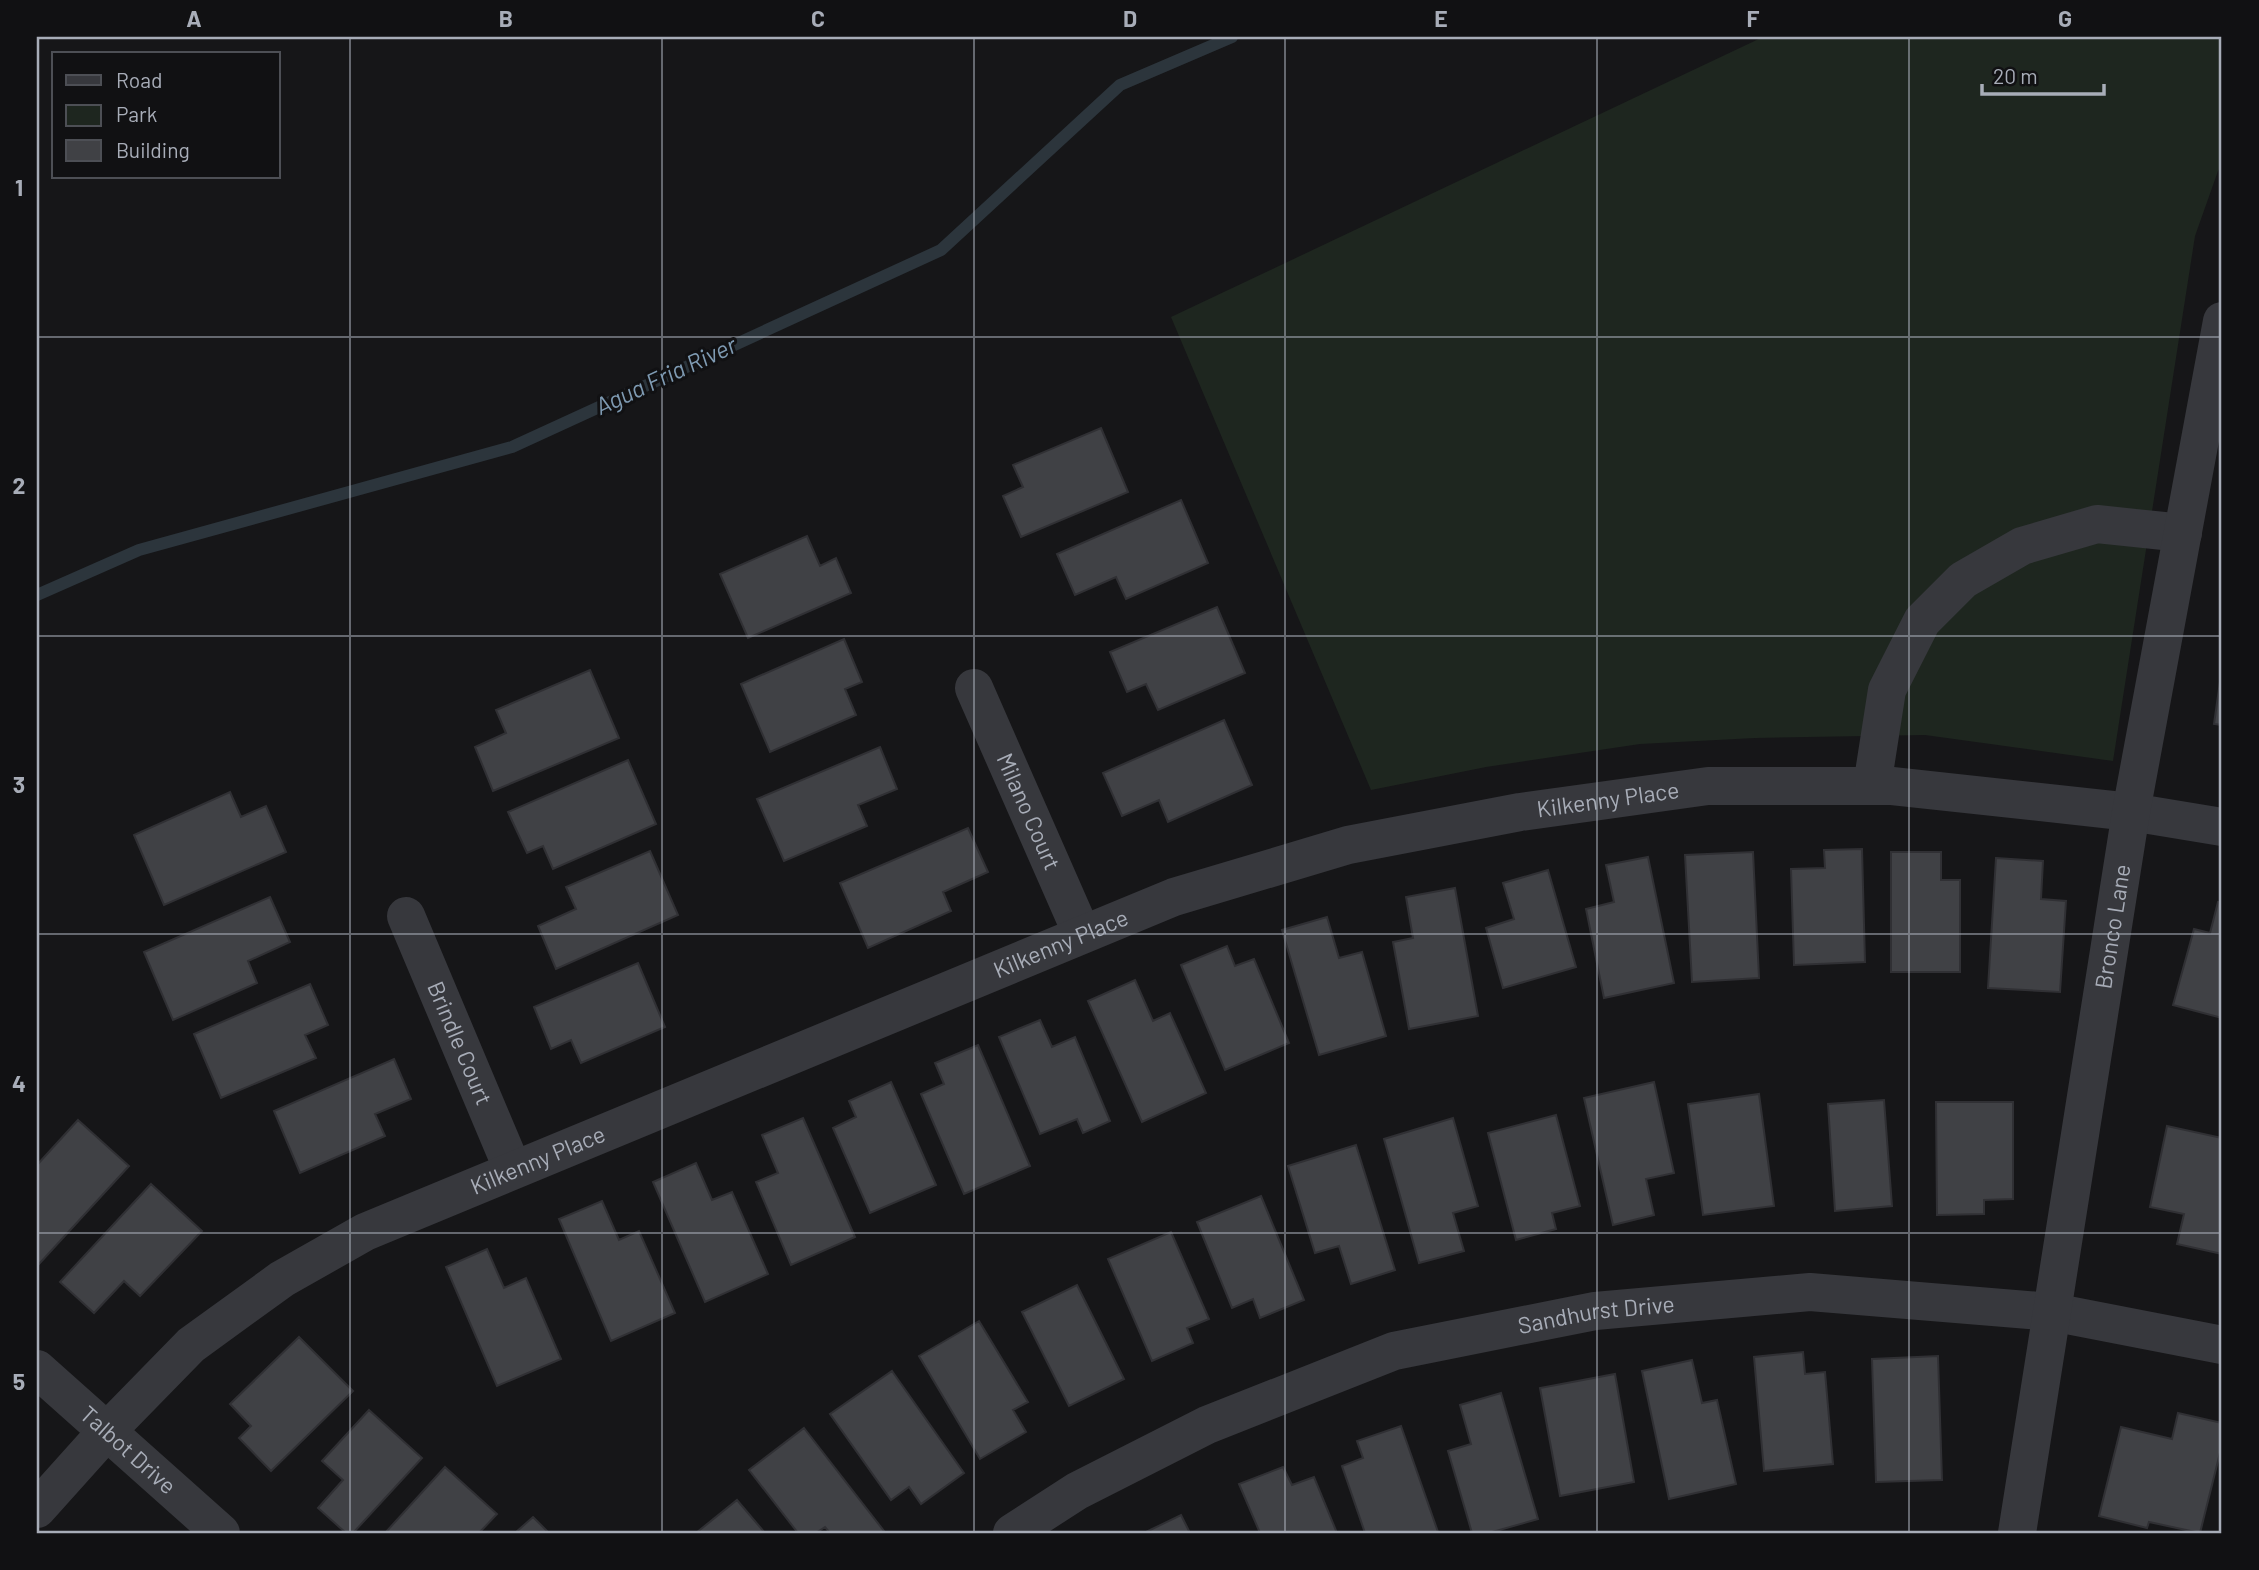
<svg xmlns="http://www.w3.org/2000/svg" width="2259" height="1570" viewBox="0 0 2259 1570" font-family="Barlow,sans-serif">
  <rect width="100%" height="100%" fill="#161618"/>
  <!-- green -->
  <path fill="#1e261f" d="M1763,37h456l3,7v121l-4,6 -23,65 -82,525 -188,-26 -170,3 -115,6 -154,23 -115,23 -200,-473z"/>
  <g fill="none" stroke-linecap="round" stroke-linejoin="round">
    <!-- stream -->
    <path stroke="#2c353c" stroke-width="12" d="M37,595l102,-45 373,-103 429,-197 179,-165 112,-48"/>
  </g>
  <!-- building -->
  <path fill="#404145" stroke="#303034" stroke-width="2" d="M1101,428l27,64 -107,45 -18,-41 20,-9 -10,-22z
    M1181,500l27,63 -82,36 -10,-22 -41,18 -18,-41z
    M807,536l13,30 16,-8 15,35 -103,45 -28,-64z
    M1217,607l28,66 -87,37 -12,-26 -19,8 -17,-40z
    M844,639l18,43 -17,7 11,26 -86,37 -29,-68z
    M2222,668v57l-8,-1z
    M590,670l29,68 -126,53 -18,-44 31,-14 -10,-23z
    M1224,720l28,65 -84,37 -9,-22 -37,16 -19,-43z
    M880,747l17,42 -39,16 9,21 -83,35 -27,-62z
    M628,760l28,64 -103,45 -10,-23 -16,7 -19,-41z
    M230,792l11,25 25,-11 20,46 -122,53 -30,-70z
    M968,828l20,44 -45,20 8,19 -83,37 -28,-65z
    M1862,849l3,113 -71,3 -3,-96 34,-1 -1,-18z
    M650,851l28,64 -122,54 -18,-43 38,-17 -10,-22z
    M1753,852l6,126 -67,4 -7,-127z
    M1891,852h50v28h19v92h-69z
    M1648,857l26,126 -70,15 -18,-89 28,-7 -8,-37z
    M1996,858l47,3 -2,38 25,2 -6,91 -72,-4z
    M1548,870l28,97 -73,21 -17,-60 28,-9 -11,-36z
    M1455,888l23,128 -69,13 -16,-87 20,-4 -7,-41z
    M270,897l20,45 -42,19 9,22 -84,37 -29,-68z
    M2218,902l4,1v115l-49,-13 21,-76 16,4z
    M1327,917l12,41 23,-6 24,84 -67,19 -37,-125z
    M1227,946l8,20 19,-7 35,84 -64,27 -44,-105z
    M638,963l27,64 -84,36 -10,-23 -20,9 -17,-42z
    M1135,980l18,41 17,-8 36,80 -64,29 -54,-121z
    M310,984l18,41 -23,10 11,23 -95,40 -27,-64z
    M1040,1020l12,27 23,-10 35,84 -27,12 -6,-14 -37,15 -41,-97z
    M978,1045l52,121 -66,28 -43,-100 23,-10 -9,-21z
    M394,1059l17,40 -36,15 10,22 -85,37 -26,-62z
    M891,1082l45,103 -66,28 -37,-85 23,-11 -7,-16z
    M1654,1082l20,91 -28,6 8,36 -41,10 -29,-127z
    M1759,1094l15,112 -71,9 -15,-111z
    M1884,1100l8,106 -57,5 -7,-107z
    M1936,1102h77v97l-29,1v14l-47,1z
    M1556,1115l24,91 -28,7 4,16 -40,11 -28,-107z
    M803,1118l52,119 -64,28 -35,-83 22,-9 -16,-38z
    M1453,1118l25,88 -25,7 11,38 -45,12 -35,-124z
    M78,1120l51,46 -90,98 -2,-2v-97z
    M2167,1126l55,12v116l-45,-10 7,-30 -34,-7z
    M1356,1145l39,125 -44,14 -12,-38 -24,7 -27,-87z
    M696,1163l16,37 20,-8 36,82 -63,28 -52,-120z
    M151,1184l51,47 -62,65 -16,-15 -30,32 -34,-31z
    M1261,1196l43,104 -44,18 -7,-19 -21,9 -35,-86z
    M602,1201l17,39 20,-9 36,82 -64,28 -52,-122z
    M1171,1232l38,87 -22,9 6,15 -41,18 -44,-102z
    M487,1249l17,39 22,-10 35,81 -64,27 -51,-119z
    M1077,1285l47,94 -55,27 -47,-94z
    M979,1321l49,81 -15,8 13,22 -46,27 -61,-103z
    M299,1337l54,54 -82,80 -32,-33 12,-12 -21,-22z
    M1803,1352l2,22 20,-2 8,92 -69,7 -10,-114z
    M1938,1356l4,124 -66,2 -4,-123z
    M1692,1360l10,43 15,-3 19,84 -67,15 -27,-128z
    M892,1371l72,102 -43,31 -12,-17 -18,13 -61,-86z
    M1615,1374l19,108 -74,14 -20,-108z
    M1501,1393l37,126 -49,14h-17l-24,-82 23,-7 -11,-39z
    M369,1410l53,48 -69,75h-7l-28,-25 25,-28 -21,-19z
    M2178,1413l44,10v22l-22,88 -51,-11 -2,6 -48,-12 22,-89 51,12z
    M1401,1426l37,106 -73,1 -23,-67 21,-8 -6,-17z
    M804,1428l80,103 -3,2h-51l-5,-6 -9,6h-18l-49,-63z
    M445,1467l52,47 -18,19h-94z
    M1283,1467l9,18 22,-8 23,56h-77l-21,-49z
    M737,1500l28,33h-69z
    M1181,1515l9,18h-46z
    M533,1517l16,16h-34z"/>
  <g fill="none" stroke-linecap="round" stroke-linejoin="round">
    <!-- minor -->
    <g stroke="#37383d" stroke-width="38">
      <path id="s1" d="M974,688l108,246"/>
      <path d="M1872,786l15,-96 35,-69 41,-41 59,-34 75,-22 86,9"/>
      <path id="s2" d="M406,916l107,254"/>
      <path id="s3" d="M37,1369l184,164"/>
      <path id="s4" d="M37,1509l70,-78 84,-86 91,-66 83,-47 809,-335 174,-52 172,-33 188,-26h184l239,26 91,15"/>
      <path id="s5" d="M1012,1533l65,-42 130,-66 187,-74 201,-40 215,-19 242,20 170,33"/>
      <path id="s6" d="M2017,1533l114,-721 91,-491"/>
    </g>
  </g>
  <!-- grid -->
  <path fill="none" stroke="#a8adb8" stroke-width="2" stroke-opacity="0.55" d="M350,37v1496M662,37v1496M974,37v1496M1285,37v1496M1597,37v1496M1909,37v1496M37,337h2185M37,636h2185M37,934h2185M37,1233h2185"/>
  <g text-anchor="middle" stroke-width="6" stroke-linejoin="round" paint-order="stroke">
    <!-- street labels -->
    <g font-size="23" fill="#a8adb8" stroke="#111113">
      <text dy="8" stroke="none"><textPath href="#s4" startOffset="1754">Kilkenny Place</textPath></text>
      <text dy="8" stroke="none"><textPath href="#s1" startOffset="135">Milano Court</textPath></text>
      <text dy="8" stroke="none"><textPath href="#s6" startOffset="614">Bronco Lane</textPath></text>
      <text dy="8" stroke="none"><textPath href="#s4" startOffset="1186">Kilkenny Place</textPath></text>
      <text dy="8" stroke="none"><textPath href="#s2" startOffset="138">Brindle Court</textPath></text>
      <text dy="8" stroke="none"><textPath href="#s4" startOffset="620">Kilkenny Place</textPath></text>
      <text dy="8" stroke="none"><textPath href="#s5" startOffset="630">Sandhurst Drive</textPath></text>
      <text dy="8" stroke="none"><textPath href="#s3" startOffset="122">Talbot Drive</textPath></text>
    </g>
    <!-- water labels -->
    <g font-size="24" font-style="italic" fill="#7f9bb3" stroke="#111113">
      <text transform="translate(666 376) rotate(-25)" y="8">Agua Fria River</text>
    </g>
  </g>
  <!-- border -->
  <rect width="2259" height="1570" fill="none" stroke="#111113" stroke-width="77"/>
  <!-- legend -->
  <rect x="52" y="52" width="228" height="126" fill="#111113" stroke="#4d4f55" stroke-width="2"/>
  <rect x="66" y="75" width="35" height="10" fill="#37383d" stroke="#4d4f55" stroke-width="2"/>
  <text x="116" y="88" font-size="21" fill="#a8adb8">Road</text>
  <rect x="66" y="105" width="35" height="21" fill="#1e261f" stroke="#4d4f55" stroke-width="2"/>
  <text x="116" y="122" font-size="21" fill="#a8adb8">Park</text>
  <rect x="66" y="140" width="35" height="21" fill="#404145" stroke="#4d4f55" stroke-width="2"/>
  <text x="116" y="158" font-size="21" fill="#a8adb8">Building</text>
  <!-- scale -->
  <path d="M1982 84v10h122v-10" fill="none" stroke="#a8adb8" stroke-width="3.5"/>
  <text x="1993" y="84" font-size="21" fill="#a8adb8" stroke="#111113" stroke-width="5" paint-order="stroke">20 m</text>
  <rect x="38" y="38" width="2182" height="1494" fill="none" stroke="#a8adb8" stroke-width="2.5"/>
  <g font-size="23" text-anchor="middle" font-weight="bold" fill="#a8adb8">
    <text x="194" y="27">A</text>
    <text x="506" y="27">B</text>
    <text x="818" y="27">C</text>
    <text x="1130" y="27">D</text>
    <text x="1441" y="27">E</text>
    <text x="1753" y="27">F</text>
    <text x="2065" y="27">G</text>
    <text x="19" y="196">1</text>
    <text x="19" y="494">2</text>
    <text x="19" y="793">3</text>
    <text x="19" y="1092">4</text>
    <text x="19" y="1390">5</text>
  </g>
</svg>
